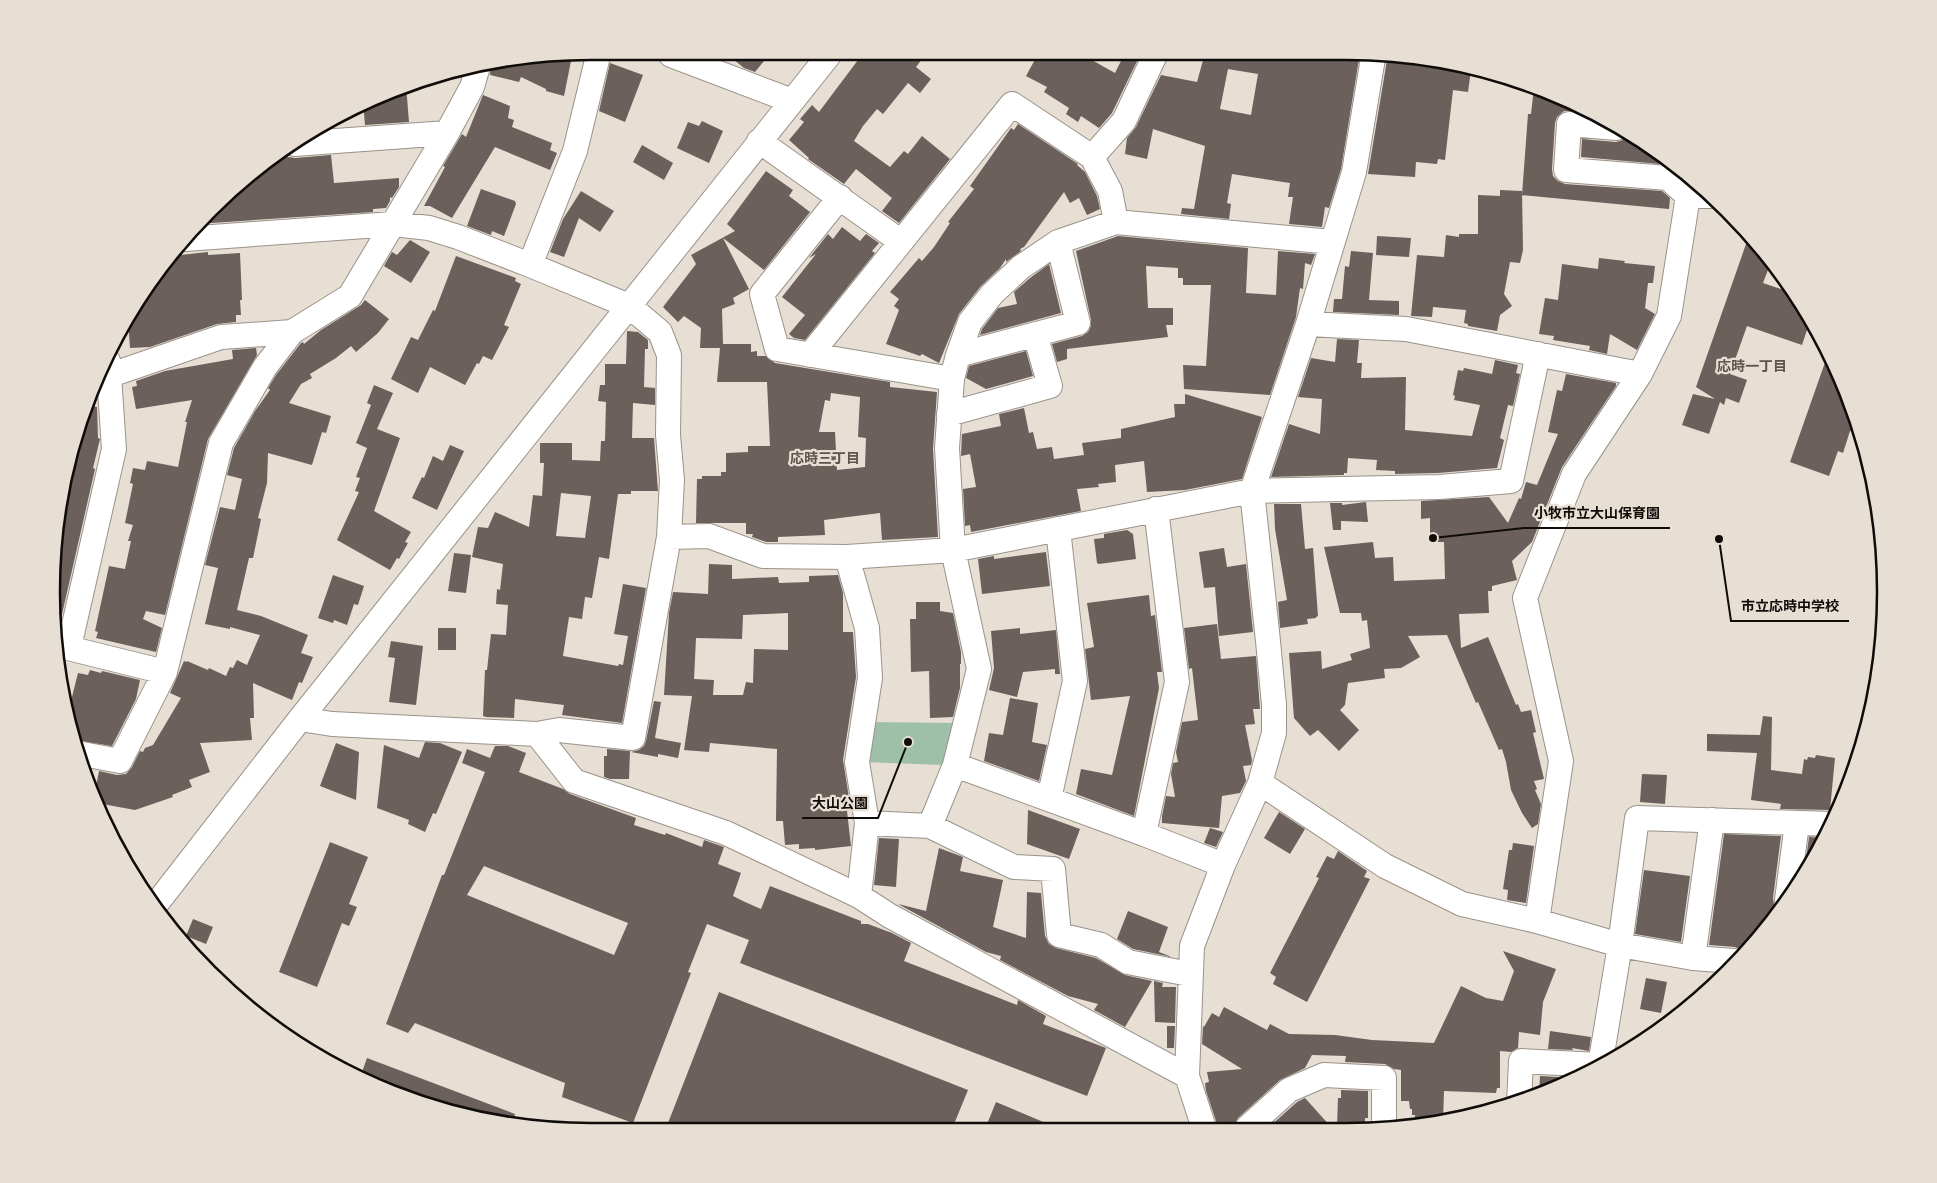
<svg xmlns="http://www.w3.org/2000/svg" width="1937" height="1183" viewBox="0 0 1937 1183" font-family="'Titillium Web','Noto Sans JP',sans-serif">
  <rect width="100%" height="100%" fill="#e7ded4"/>
  <!-- green -->
  <path fill="#9ec0a9" d="M868,722l88,1 -12,42 -81,-3z"/>
  <!-- building -->
  <path fill="#6b605b" fill-rule="evenodd" d="M1125,53h16l-29,60 -13,15 -18,-12 -3,6 -12,-8 3,-6 -25,-16 3,-5 -21,-11 12,-22h43l34,19z
    M1205,53h69l-1,4 35,2 1,-6h51l-19,116 -12,39 -4,-1 -3,20 -33,-3 4,-27h-5l2,-14 -58,-9 -5,29 4,1 -2,15 -48,-5 1,-6 12,1 11,-63 -52,-17 -6,30 -22,-5 2,-16 9,-11 25,-52 36,7zM1228,69l30,5 -7,41 -31,-6z
    M870,54h56l-10,13 15,12 -11,14 -12,-10 -25,31 -6,-5 -14,17 -9,15 36,26 14,-16 4,3 14,-18 28,23 -51,64 -17,-12 10,-13 -36,-29 -12,15 -36,-25 1,-1 -20,-18 15,-18 -4,-3 12,-14 7,7 39,-52z
    M1388,54l83,16 -3,22 -15,-2 -8,70 -7,-1 -1,5 -21,-2 -1,15 -47,-3z
    M728,55h41l-14,17 -11,-4z
    M521,56h51l-8,40 -18,-5v-2l-25,-12 -2,5 -29,-7 1,-12z
    M610,63l33,12 -18,47 -26,-11z
    M406,85l3,37 -44,3 -2,-23z
    M1534,87l49,24h-19l-7,6 -2,6 -3,46 1,7 5,5 7,3 97,7 8,7 -1,11 -147,-14 6,-81h3z
    M483,95l27,11 -2,12 6,2 -2,7 40,16 -2,7 7,3 -7,17 -55,-23 -43,71 -22,-12h-6l21,-39 -2,-1 19,-32 4,3z
    M702,121l21,10 -14,32 -32,-15 11,-26 11,4z
    M1018,124l60,40 -1,1 8,7 12,24 3,13 -13,6 -8,-17 -9,5 -6,-11 -40,55 -4,2 1,2 -15,11v-3l-6,9 -19,18 -22,28 -20,49 -17,-9 -2,2 -34,-12 13,-34 -5,-4 5,-7 -9,-7 29,-34 3,3 12,-14 16,-24 -2,-1 26,-33 -4,-3 41,-58 3,2z
    M1629,134l17,8 15,13 -1,9 -79,-7 1,-18 34,3 7,-2z
    M642,145l31,18 -9,17 -31,-18z
    M278,153h6l4,4 7,1 36,-3 3,28 65,-5v9l-7,11 -2,-1v4l-4,7 -13,1v3l-176,12 13,-15 53,-46z
    M766,171l27,19 -4,6 21,16 -46,58 -41,-32 26,51 -16,9 2,6 -13,5 1,35h28v8l6,-1v5h9l9,7 115,19v5l47,5 -4,57 5,88 -56,3 -2,-27 -56,7 1,15 -47,2v5h-12l-14,-5 1,-3h-7v-11h-50l1,-44h5v-3h19v-4h5v-19l22,-1v-6h22l-3,-64h-50l3,-34h-20l1,-20 -17,-12 -6,6 -15,-15 33,-43 -5,-9 44,-24 -8,-7zM831,393l29,4 -2,40 8,1 -1,29 -28,3 -2,-38h-16l6,-32 5,1z
    M481,189l34,12 1,3 -12,32 -12,-5 -1,4 -24,-9z
    M1500,190l22,1 1,59 -3,13 -10,-1 -6,32 8,12 -12,9 -3,16 -29,-5v-2l-4,-1 2,-13 -33,-3 -1,10 -21,-1 6,-61 27,2 2,-22 13,2v-3h19v-39l22,1z
    M581,191l33,20 -14,21 -21,-14 -15,39 -14,-5 13,-33z
    M842,227l18,14 6,-7 13,9 -7,8 3,2 -70,87 -11,-2 -5,-4 16,-19 -23,-18 34,-43 -7,4 19,-24 5,5z
    M1118,236l130,12 -2,45 30,2 2,-44 37,3 -4,11 -6,-2 -2,26 -3,-1 -4,29 -26,78 -86,-6 -1,-24 23,1 5,-81h-28v-7h-5v-10l-32,-2 2,42h25v17h-7l2,12 -101,12v10l-10,3 -5,-18 30,-8 6,-4 3,-6v-6l-15,-69z
    M1377,236l34,2 -2,19 -33,-2z
    M410,240l20,12 -19,31 -27,-17 8,-14 5,3z
    M1746,244l14,5 11,13 -8,21 33,11 14,27 -8,24 -55,-19 -17,48 17,6 -8,23 -13,-5 -2,7 -4,-3 -11,32 -27,-9 11,-31 22,5 -19,-12z
    M1351,251l22,2 -4,47 30,1v14l-66,-3 1,-13h8l3,-33 4,1z
    M208,252v3l32,-2 2,47h-2l1,15h-5v7l-19,2 -67,23 -20,1 -2,-28 14,-29 29,-35z
    M456,256l60,22 -1,3 6,3 -17,41 5,2 -17,33 -9,-4 -4,8 -2,-1 -12,22 -35,-18 -12,26 -27,-14 20,-42 7,3 15,-30 2,1z
    M1599,258l26,3 -1,2 31,3 -2,17h-5l-3,25 10,6 -18,36 -27,-16 -3,20 -18,-4 1,-4 -37,-6 1,-4 -15,-2 6,-36 13,2 4,-36 36,5z
    M1049,264l12,49 -81,22 2,-6 16,-21 19,-4 -3,-12 16,-14z
    M365,300l24,19 -11,14 -22,19 -5,-6 -15,12 -26,16 2,4 -11,6 -12,19 42,13 -5,17 -4,-1 -10,33 -44,-12 -1,30 -9,35 3,1 -8,39h-4l-12,52 24,6 47,19 -7,18 12,4 -11,26 -3,-1 -7,18 -39,-17 1,35h-4l2,22 -52,3 10,29 -21,8 3,7 -20,8 1,2 -38,13 -38,-7 2,-8 -4,-3 4,-21 18,4 9,-1 6,-7 8,-16 3,1 2,-4 8,-3 28,-47 -11,-5 14,-32 3,1v-1l21,9 1,-2 17,8 4,-9 3,1 4,-8 10,5 13,-30 -30,-8v2l-25,-5 13,-56 -13,-3 15,-58 15,3 7,-31 -15,-4 7,-27 21,-37 15,-21 -2,-2 8,-13 25,-32 2,-1 1,2 17,-14 40,-25z
    M627,331l11,1 10,8v9h-3l-1,38 11,1v17l-22,-2 -1,35h22l4,53h-27v3h-13l-9,65 -10,-2 -7,41 -7,-1 -3,22 -13,-2 -6,39 55,10 1,-2 4,1 5,-29 -14,-2 9,-50 23,4 -24,135 -60,-8 2,-10 -49,-6 -1,19 -28,-1 -3,-1 2,-46h2l4,-36 15,1 2,-30 -12,-1 1,-15 3,1 3,-26 -31,-7 6,-30 10,1 7,-16 34,15 4,-32 9,1 2,-33h-4v-20h32v17l28,1 1,-20h4l1,-39 -8,-1 2,-16h5v-21h21zM561,493l30,3 -6,42 -29,-2z
    M1337,339l22,1 -2,23h5l-1,15 45,-1 -1,53 67,6 8,-31 -26,-5 1,-4 -2,-1 5,-25 5,1 1,-3 28,6 3,-14 23,5 -2,8 4,1 -7,32 -5,-1 -8,33 4,2 -7,28 -59,5 -43,1v-3l-19,-1 1,-10 -29,-2 -1,15h-3v2l-73,2 18,-53 31,10 2,-35 -24,-2 13,-39 24,4z
    M256,348l1,7 -49,84 -43,176 -19,-4 -3,8 19,9 -6,24 -60,-14 2,-6 -3,-1 14,-65 16,3 6,-28h-3l5,-16 -8,-2 8,-39 -3,-1 3,-15 12,2 2,-9 31,6 9,-45h-2l7,-22 -56,9 -4,-22 5,-1 -1,-5 29,-10 68,-12 -1,-9z
    M1026,351l7,25 -47,13 -20,-11 3,-12z
    M1828,354l17,31 15,49 -10,-3 -7,22 -5,-2 -9,25 -39,-14z
    M1566,374l50,9v3l-54,81 -30,75 -20,19 5,19 -25,6v5h-4l1,22 -30,1 2,34 27,-11 28,68 2,-1 3,8 10,-2 5,22 -3,1 11,46 -10,2 3,8 -2,1 6,14 -3,20 -6,4 -10,-15 -11,-23 -5,-28 -4,-13 -3,1 -21,-48 -2,1 -29,-68 -39,1 12,21 -19,11 -17,1 1,9 -37,5 -3,22 -5,5 19,20 -20,21 -21,-21 -8,6 -16,-18 -5,-65 32,-2 1,18 30,-9 -2,-6 20,-6 -3,-28 -5,1 -1,-8h-21l-16,-66 49,-5 2,16 18,-1 1,24 51,-2 -1,-37h-8v-8h-6v-16l-9,1v-18l68,-4 19,26 11,-25 2,1 5,-17 11,3 21,-51 -10,-2 9,-42 5,1z
    M374,385l19,8 -16,36 23,9 -26,73 37,21 -6,10 3,1 -9,16 -2,-1 -7,12 -53,-30 22,-48 -4,-1 5,-13 -4,-1 11,-29 -11,-5 15,-38 -4,-2z
    M1185,394l77,23 -20,62 -57,11 -38,2 -3,-31 -29,4 1,17 -18,2 1,3 -22,2 4,22 -110,21 -1,-7 -5,1 -2,-37 13,-2 -6,-33 -9,2 1,-22 39,-8 -2,-12 25,-6 5,25 4,-1 4,17 15,-2 2,12 30,-4 -2,-12 39,-5v-9l54,-12 -1,-13h11z
    M86,405l11,2 1,31 2,1 -7,29 2,1 -37,163h-3l-4,-40 5,-65 24,-109z
    M450,445l14,6 -27,59 -25,-12 10,-21 2,1 9,-22 10,5z
    M1366,502l2,20 -27,-1v9h-8l-3,-27h12v2z
    M1274,504h27l4,45 8,-1 5,68 -2,1v1l-9,1 1,5 -28,4 -2,-26 9,-2 -12,-71z
    M1127,530l6,4 3,25 -37,5 -2,-1 -3,-24 10,-1v-4z
    M1224,548l3,19 19,-3 7,68 -34,4 -4,-49 -11,1 -5,-36z
    M1046,552l4,34 -68,8 -4,-35 16,-3v3z
    M454,553l17,2 -5,38 -18,-2z
    M709,564l23,1v14l46,-2 1,6 30,-1v-6l29,-1 5,18v39h10l3,45 -13,83 8,50 -4,1 4,35 -36,4v-2l-16,1v-5l-14,1 -2,-24h-7l1,-72 -67,-6 -1,9 -25,-2 8,-54 -28,-1 5,-82 4,-21 35,2zM788,613v37l-34,-1 -1,34 -7,-1 -3,13h-30l1,-15 -20,-1 2,-41 46,1 1,-24z
    M333,575l31,11 -6,19 -4,-1 -7,21 -13,-5 -1,3 -15,-5z
    M1149,595l2,21 4,-1 7,57h-5l2,16 -25,128 -58,-22 5,-25 31,6 18,-79 -39,4 -6,-51 9,-2 -7,-44z
    M916,602h24v9l13,2 8,39v12h-1v24l-7,29 -23,1 -1,-47 -18,1 -1,-53h6z
    M1217,624l4,35 35,-3 4,53h-7l2,15 -10,1 7,35 -1,5 -8,1 3,15 -6,12 -18,3 -3,32 -57,-5v-7l4,-20 9,1 -4,-23 2,-11 5,-1 -2,-10 6,-30 16,-2 -6,-52 -3,1 -5,-41z
    M438,628h18v22h-18z
    M1020,628v6l36,-4 4,44h-5v-5l-32,3 -6,25 -28,-7 5,-22 -3,-37z
    M391,641l32,5 -7,59 -27,-3 6,-44 -7,-1z
    M90,670l11,3 1,-2 38,9 -4,19 -24,47 -39,-6 -10,-37 7,2 8,-32 10,2z
    M1010,698l28,5 -6,39 15,3 -8,36 -55,-20 5,-28 14,2z
    M654,701l7,1 -6,36 26,5 -3,15 -20,-4v3l-27,-5 8,-2 5,-4 2,-5z
    M1763,716l9,1 -1,53 31,4 2,-15 3,1 1,-3 7,1 1,-3 19,3 -5,52 -50,-1 1,-5 -30,-4 6,-47 -50,-2v-17l53,1z
    M425,742l15,1 22,9 -26,62 -3,-1 -8,19 -17,-8 1,-4 -32,-12 7,-63 35,13z
    M336,743l23,9 -3,48 -36,-14z
    M495,746h13l18,7 -7,19 44,17 7,5 66,24 -2,7 31,10 1,-2 36,14 2,-7 20,7 -6,17 23,9 -8,23 12,6 16,7 9,-23 91,35v3h7l24,9 19,10 -7,18 113,44 1,-5 28,16 -3,8 63,24 -19,48 -347,-133 9,-23 -42,-16 -19,48 3,1 -58,150 -71,-26 3,-14 -150,-60 -7,10 -22,-9 56,-149h2l41,-103 -23,-9 5,-14 23,9zM484,866l144,57 -14,32 -147,-60z
    M607,749l23,2 -1,28h-19l-6,-2v-21h3z
    M1642,774l25,1 -2,29 -25,-2z
    M1028,810l52,19 -11,30 -42,-15z
    M1279,812l26,17 -15,25 -26,-16z
    M1210,828l13,4 -7,15 -12,-4z
    M1724,834l57,2 -8,62 1,7 4,5 -35,41 -8,-4 -26,-2z
    M1809,837l15,1 -20,36z
    M879,838l20,1 -3,48 -22,-2z
    M330,842l38,15 -19,47 8,3 -8,19 -7,-3 -25,64 -38,-15z
    M1513,843l21,3 -8,57 -19,-3 1,-10 -5,-1 6,-39h3z
    M939,848l24,9 -3,14 43,9 -10,47 33,11 1,-46 14,1 4,43 4,8 7,4 40,10 29,17 27,6 -27,46 -31,-17 4,-6 -30,-8 -68,-36 1,-4 -15,-4 -88,-48 28,7z
    M1338,851l29,20 -3,6 6,2 -63,123 -34,-18 3,-7 -6,-4 49,-95 -3,-1 11,-21 7,3z
    M1644,870l46,6 -9,66 -46,-8z
    M1128,911l40,16 -9,25 13,5 -39,-8 -16,-10z
    M193,919l20,8 -7,17 -20,-8z
    M1503,951l53,18 -13,33 -3,33 -21,-3 -1,16 -7,4 -11,-1v37h-3l-1,5 -52,-2 -1,30h-28v-6h-3v-6h-2l-1,-8h-8v-31l-7,-1 -9,-5 -40,-2 1,-6 -34,-1 -7,13 -25,12 -42,38 -4,10h-13l-4,-4 -11,-33 -1,-8 4,-1 -2,-10 35,-3 -40,-25 1,-18 1,1 8,-14 7,4 5,-10 43,23 3,-6 19,10 46,1 37,5 62,3 27,-57 25,12 17,3 11,-30z
    M1646,978l21,4 -6,31 -21,-4z
    M1154,981l9,2 -1,4h14l-1,36 -20,-1z
    M719,992l249,98 -16,39 -266,1 -18,-7z
    M1167,1026h8l-1,22h-7z
    M1550,1031l41,6 -2,14 -17,-3 1,2 -25,-1z
    M367,1058l148,56 -2,8 -95,-19 -57,-28z
    M1540,1076l36,2 -37,16z
    M1341,1090l27,1v27h-3v9h-28l1,-29h3z
    M1305,1098l27,30h-64l29,-26z
    M996,1102l64,27h-75z"/>
  <g fill="none" stroke-linecap="round" stroke-linejoin="round">
    <!-- minor casing -->
    <g stroke="#9b9289" stroke-width="26">
      <path id="minor" d="M671,55l121,46
        M1617,128l-48,-4 -3,46 102,8 20,18
        M759,141l141,100
        M294,144l153,-11
        M1092,157l32,-36 32,-68
        M840,197l-78,97 15,55 175,30
        M185,239l208,-15 36,4 29,9 72,28 99,41 31,26 9,23 -1,80 4,45 -3,57 40,-1 54,20 84,1 106,-7 299,-59 187,-4 72,-6 27,-127
        M530,265l45,-114 23,-95
        M1308,324l98,5 234,45
        M810,355l202,-251 80,53 18,34 6,31
        M958,355l120,-32 -20,-81
        M99,379l122,-42 71,-5
        M949,414l101,-28 -15,-52
        M847,557l20,71 3,50 -13,84 10,61 -8,73
        M56,645l109,27
        M69,647l45,-198 -6,-88
        M300,719l32,5 205,10 37,47 152,52 133,63 31,20 297,160
        M537,734l22,-4 74,8 36,-201
        M77,753l43,8 45,-89 56,-229 44,-76 27,-35 58,-36 97,-163 25,-46 6,-21
        M955,765l189,69 79,31
        M1260,783l125,83 77,38 75,17 83,24 73,13 41,3
        M1049,799l26,-118 -17,-152
        M867,823l63,3 84,41 39,2 6,66 42,10 27,17 61,12
        M930,826l25,-61 24,-96 -26,-119 -6,-102 5,-69 6,-24 12,-33 22,-28 29,-27 37,-25 58,-20 216,20
        M1144,834l33,-152 -21,-173
        M1787,900l10,-77
        M154,907l146,-188 529,-664
        M1537,921l24,-160 -36,-163 49,-124 66,-100 29,-58 19,-120h23
        M1693,958l19,-138
        M1600,1066l20,-121 17,-127 194,6
        M1519,1103l2,-42 79,4
        M1204,1128l-17,-52 5,-130 31,-81 37,-82 14,-50v-28l-6,-64 -16,-150 56,-167 46,-152 20,-120
        M1247,1128l42,-38 35,-15 60,3v49"/>
    </g>
    <!-- minor -->
    <use href="#minor" stroke="#fff" stroke-width="24"/>
  </g>
  <g text-anchor="middle" stroke-width="4.5" stroke-linejoin="round" paint-order="stroke">
    <!-- neighbourhood labels -->
    <g font-size="14" font-weight="bold" fill="#5d554d" stroke="#e7ded4">
      <text x="1752" y="371">応時一丁目</text>
      <text x="825" y="463">応時三丁目</text>
    </g>
  </g>
  <!-- crop -->
  <path d="M0 0H1937V1183H0ZM591 60H1346A531 531 0 0 1 1877 591V592A531 531 0 0 1 1346 1123H591A531 531 0 0 1 60 592V591A531 531 0 0 1 591 60Z" fill="#e7ded4" fill-rule="evenodd"/>
  <path fill="none" stroke="#0f0c09" stroke-width="2.5" d="M591 60H1346A531 531 0 0 1 1877 591V592A531 531 0 0 1 1346 1123H591A531 531 0 0 1 60 592V591A531 531 0 0 1 591 60Z"/>
  <!-- callouts -->
  <path fill="none" stroke="#0f0c09" stroke-width="2" d="M1433 538L1524 528H1670M1719 539L1731 621H1849M908 742L878 818H802"/>
  <g fill="#0f0c09" stroke="#e7ded4" stroke-width="2">
    <circle cx="1433" cy="538" r="5"/>
    <circle cx="1719" cy="539" r="5"/>
    <circle cx="908" cy="742" r="5"/>
  </g>
  <g font-size="14" text-anchor="middle" font-weight="bold" fill="#0f0c09" stroke="#e7ded4" stroke-width="4.5" stroke-linejoin="round" paint-order="stroke">
    <text x="1597" y="518">小牧市立大山保育園</text>
    <text x="1790" y="611">市立応時中学校</text>
    <text x="840" y="808">大山公園</text>
  </g>
</svg>
